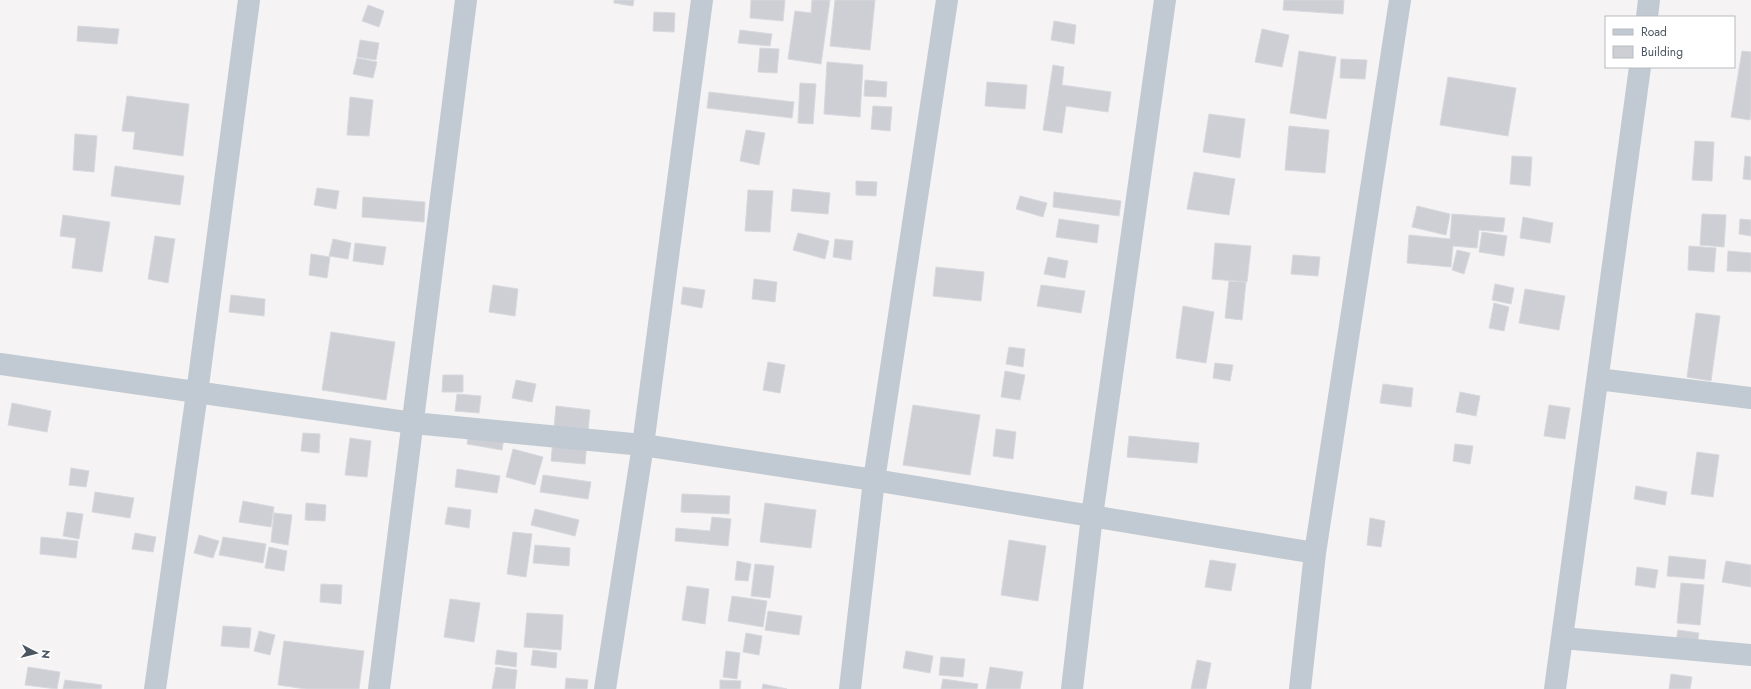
<svg xmlns="http://www.w3.org/2000/svg" width="1751" height="689" viewBox="0 0 1751 689" font-family="Jost,sans-serif">
  <rect width="100%" height="100%" fill="#f5f3f3"/>
  <!-- building -->
  <path fill="#cdcfd5" stroke="#d7d9de" d="M614,0h20l-1,6 -19,-3z
    M751,0h34l-2,21 -33,-3z
    M812,0h18l-9,64 -33,-5 7,-48 16,2z
    M835,0h40l-5,50 -40,-4z
    M1284,0h60l-1,14 -60,-4z
    M368,5l16,6 -5,16 -17,-6z
    M654,12l21,1 -1,19 -21,-1z
    M1054,21l22,4 -2,19 -23,-4z
    M78,26l41,3 -2,15 -40,-3z
    M1262,29l27,6 -7,32 -27,-5z
    M740,30l32,4 -2,12 -32,-3z
    M360,40l19,3 -3,17 -19,-3z
    M760,48l19,1 -2,24 -19,-1z
    M1299,51l37,6 -10,62 -36,-6z
    M1742,51l9,1v59l-1,9 -19,-3z
    M357,58l20,4 -4,16 -20,-4z
    M1341,59l26,1 -2,19 -25,-1z
    M827,62l36,3 -3,52 -36,-3z
    M1053,65l11,2 -2,18 49,7 -3,20 -42,-6 -4,27 -19,-3z
    M1448,77l68,11 -8,48 -68,-11z
    M865,80l22,2 -1,15 -22,-1z
    M987,82l40,3 -2,24 -40,-3z
    M800,83l16,1 -3,40 -15,-1z
    M709,92l85,10 -2,16 -85,-10z
    M127,96l62,8 -6,52 -50,-7 2,-17 -13,-1z
    M350,97l23,3 -4,36 -22,-1z
    M873,106l19,1 -2,24 -19,-2z
    M1209,114l36,5 -5,39 -37,-6z
    M1289,126l40,4 -4,43 -40,-3z
    M746,130l19,3 -6,32 -19,-4z
    M75,134l22,2 -3,36 -21,-2z
    M1695,141l19,1 -2,39 -20,-1z
    M1512,156l20,1 -2,29 -20,-2z
    M1745,156l6,1v23l-8,-1z
    M115,166l69,10 -4,29 -69,-9z
    M1194,172l41,7 -6,36 -42,-6z
    M856,181l21,1 -1,14 -20,-1z
    M317,188l22,3 -3,18 -22,-4z
    M793,189l37,4 -2,21 -37,-3z
    M748,190l25,1 -3,41 -25,-1z
    M1054,192l67,9 -2,15 -66,-9z
    M1020,196l27,7 -4,14 -27,-8z
    M363,197l62,5 -1,20 -62,-5z
    M1417,206l33,8 -4,21 -34,-8z
    M1452,214l53,4 -2,14 -24,-2 -2,18 -24,-2 -2,21 -44,-4 2,-28 41,4z
    M1702,214l24,1 -2,32 -24,-2z
    M63,215l47,7 -8,50 -30,-4 4,-30 -16,-2z
    M1523,217l30,6 -3,20 -30,-5z
    M1059,219l40,6 -2,18 -41,-6z
    M1740,219l11,1v16l-12,-2z
    M1482,232l25,4 -3,20 -25,-4z
    M798,233l31,8 -4,18 -32,-9z
    M155,236l20,3 -7,44 -20,-4z
    M333,239l18,4 -3,16 -19,-3z
    M835,239l18,2 -2,19 -18,-3z
    M355,243l31,4 -3,18 -30,-4z
    M1215,243l36,3 -4,36 -35,-3z
    M1689,246l27,2 -2,24 -26,-2z
    M1457,250l13,3 -6,21 -12,-4z
    M1728,251l23,2v19l-24,-1z
    M311,254l19,3 -3,21 -18,-3z
    M1293,255l27,2 -2,19 -27,-2z
    M1048,257l20,4 -3,17 -21,-4z
    M936,267l48,5 -3,29 -48,-5z
    M754,279l23,3 -2,20 -23,-3z
    M1229,281l17,1 -4,38 -17,-2z
    M1495,284l19,4 -3,16 -19,-4z
    M493,285l25,4 -3,27 -26,-4z
    M1041,285l44,6 -4,22 -44,-7z
    M683,287l22,3 -3,18 -21,-4z
    M1525,289l40,7 -6,34 -40,-7z
    M231,295l34,4 -1,17 -35,-4z
    M1494,303l15,4 -5,24 -15,-3z
    M1183,306l31,6 -8,51 -30,-5z
    M1696,313l24,3 -9,65 -24,-4z
    M331,332l64,10 -9,58 -64,-10z
    M1009,347l16,2 -2,18 -17,-3z
    M768,362l17,3 -5,28 -17,-3z
    M1215,363l18,2 -3,16 -17,-3z
    M1005,371l20,4 -5,25 -19,-3z
    M443,375h20v17h-21z
    M516,380l20,4 -4,18 -20,-4z
    M1383,384l30,4 -2,19 -31,-4z
    M1460,392l20,4 -4,20 -20,-4z
    M457,394l24,2 -2,17 -24,-2z
    M12,403l39,8 -4,21 -39,-7z
    M913,405l67,10 -10,60 -67,-10z
    M1549,405l21,3 -5,31 -21,-3z
    M556,406l34,4 -5,54 -34,-3z
    M470,426l35,6 -3,18 -35,-6z
    M996,429l20,3 -3,27 -20,-3z
    M303,433l17,1 -1,19 -18,-2z
    M1129,436l70,7 -2,20 -70,-6z
    M350,438l21,3 -4,36 -22,-2z
    M1455,444l18,2 -3,18 -17,-3z
    M513,449l30,8 -8,28 -29,-8z
    M1697,452l22,3 -6,42 -22,-3z
    M71,468l18,3 -3,16 -17,-2z
    M457,469l43,7 -3,17 -42,-6z
    M543,475l48,7 -3,17 -48,-7z
    M1636,486l31,6 -2,13 -31,-6z
    M95,492l39,6 -4,20 -38,-6z
    M682,494l48,2 -1,18 -48,-2z
    M243,501l31,6 -3,20 -32,-5z
    M306,503l20,2 -1,16 -20,-1z
    M765,503l51,7 -5,38 -51,-6z
    M448,507l23,3 -2,18 -24,-4z
    M535,509l44,11 -4,16 -44,-11z
    M67,512l16,2 -4,25 -16,-3z
    M274,513l18,2 -4,30 -17,-3z
    M712,517l19,2 -3,27 -53,-5 1,-13 34,3z
    M1370,518l15,3 -4,26 -14,-2z
    M513,532l19,2 -6,43 -19,-3z
    M135,533l21,4 -3,15 -21,-3z
    M199,535l20,6 -6,17 -19,-5z
    M41,537l37,4 -2,17 -36,-4z
    M223,537l43,7 -3,19 -44,-8z
    M1009,540l37,6 -8,55 -37,-6z
    M535,545l35,3 -1,18 -36,-3z
    M269,547l18,4 -3,20 -19,-3z
    M1669,556l37,4 -2,19 -37,-3z
    M1210,560l26,4 -5,27 -26,-4z
    M737,561l14,3 -3,17 -13,-1z
    M1726,561l25,4v22l-29,-5z
    M755,564l19,2 -4,32 -19,-2z
    M1637,567l21,3 -3,18 -20,-3z
    M1681,583l23,2 -4,40 -23,-2z
    M321,584l21,1 -1,19 -21,-2z
    M687,586l22,3 -4,35 -23,-4z
    M732,596l35,5 -4,26 -35,-6z
    M450,599l30,4 -6,39 -30,-5z
    M768,611l34,5 -3,19 -34,-5z
    M527,613l36,2 -2,35 -37,-3z
    M223,626l28,2 -2,20 -28,-2z
    M1678,630l21,3 -4,24 -21,-3z
    M259,631l16,4 -5,20 -16,-4z
    M746,633l16,3 -3,19 -16,-3z
    M284,641l80,10 -5,38h-53l-28,-4z
    M497,650l20,3 -1,14 -21,-3z
    M533,650l24,3 -1,15 -25,-3z
    M726,651l14,2 -3,26 -14,-2z
    M906,651l27,5 -3,17 -27,-5z
    M941,657l24,2 -2,18 -24,-2z
    M1197,660l14,3 -5,26h-15z
    M28,667l32,5 -3,17 -32,-4z
    M496,667l21,3 -2,19h-23z
    M990,667l33,5 -3,17h-34z
    M1671,674l21,3 -2,12h-21z
    M566,678l22,2 -1,9h-22z
    M943,679l35,5 -1,5h-36z
    M65,680l37,5 -1,4h-38z
    M720,680l21,1 -1,8h-20z
    M763,684l24,5h-25z"/>
  <g fill="none" stroke-linecap="round" stroke-linejoin="round">
    <!-- street -->
    <path stroke="#c1cad2" stroke-width="22" d="M1647,17l2,-17
      M0,364l413,59 230,22 231,35 441,73
      M1598,379l153,19
      M1563,638l188,17
      M155,689l42,-296 52,-393
      M379,689l87,-689
      M605,689l38,-244 59,-445
      M850,689l24,-209 73,-480
      M1072,689l20,-173 73,-516
      M1300,689l15,-136 85,-553
      M1555,689l85,-622"/>
  </g>
  <!-- legend -->
  <rect x="1605" y="16" width="130" height="52" fill="#ffffff" stroke="#b7bbc0"/>
  <rect x="1613" y="29" width="20" height="6" fill="#c1cad2" stroke="#b7bbc0"/>
  <text x="1641" y="36" font-size="12" fill="#4a5661">Road</text>
  <rect x="1613" y="46" width="20" height="12" fill="#cdcfd5" stroke="#b7bbc0"/>
  <text x="1641" y="56" font-size="12" fill="#4a5661">Building</text>
  <!-- north arrow -->
  <g transform="translate(36 653) rotate(97)" stroke="#ffffff" stroke-width="3" paint-order="stroke">
  <path d="M0-3L7 15L0 10L-7 15Z" fill="#4a5661"/>
  <text y="-6" font-size="11" font-weight="bold" text-anchor="middle" fill="#4a5661">N</text>
  </g>
</svg>
